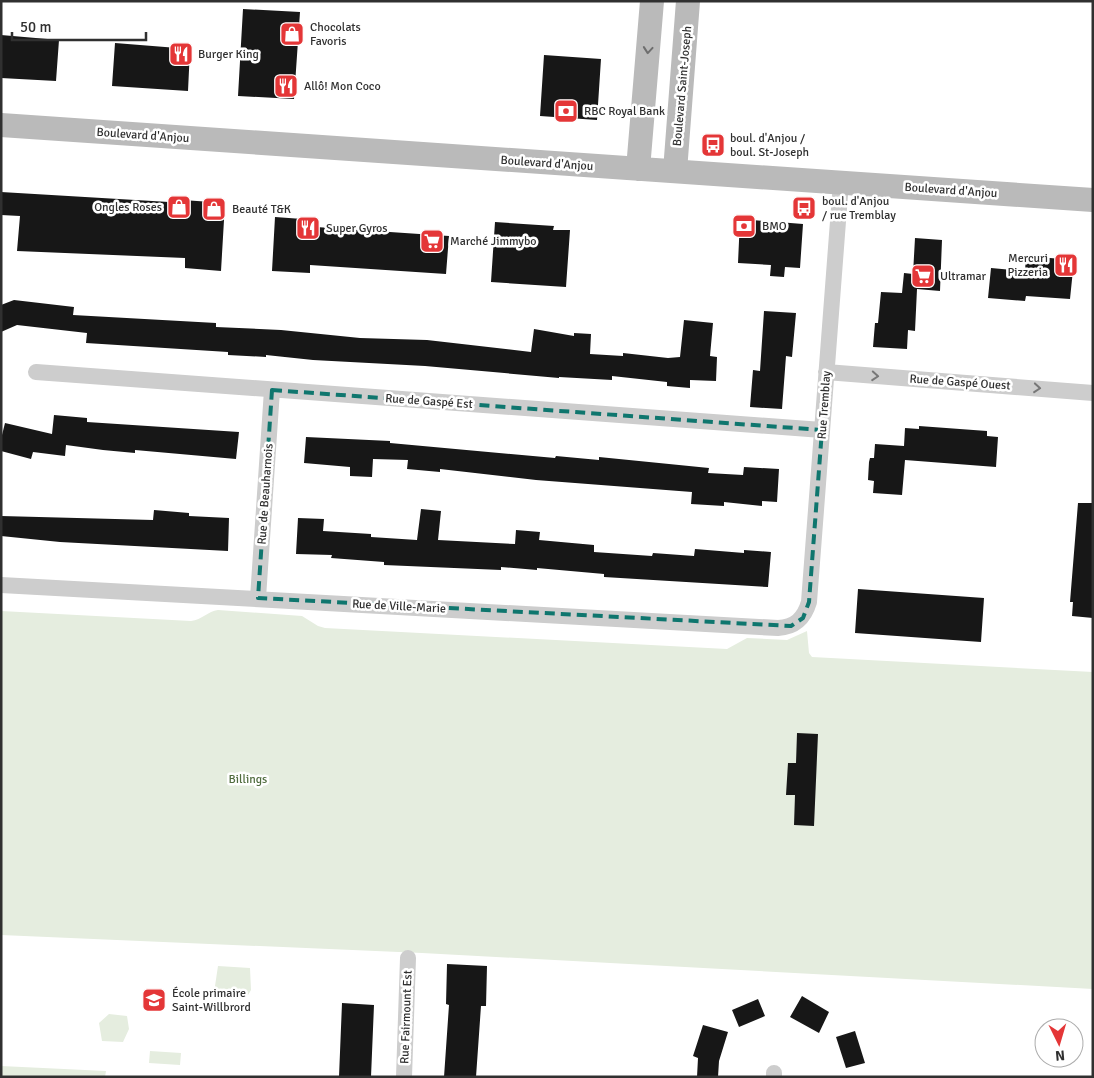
<svg xmlns="http://www.w3.org/2000/svg" width="1094" height="1078" viewBox="0 0 1094 1078" font-family="Signika,sans-serif">
  <rect width="100%" height="100%" fill="#fff"/>
  <!-- green -->
  <path fill="#e5eddf" d="M218,610l84,6 16,10 7,2 402,21 20,-11 40,2 20,-9 2,22 3,4 281,15v317l-671,-36 -421,-18v-324l190,10c11,-1 17,-10 27,-11z
    M218,966l32,2 1,22 -3,5 -31,-2 -2,-7z
    M109,1014l18,2 2,13 -6,13 -21,-1 -3,-18z
    M150,1051l31,2 -1,12 -31,-2z
    M1,1066l105,5 -1,6h-104z"/>
  <!-- building -->
  <path fill="#171717" d="M243,9l57,3 -6,87 -56,-3z
    M1,35l58,5 -3,41 -55,-3z
    M115,43l75,6 -2,42 -76,-5z
    M544,55l57,4 -4,61 -57,-4z
    M1,192l168,10v-3l56,4 -4,68 -36,-3v-10l-168,-7 3,-35 -19,-1z
    M275,217l41,3v7l133,9 -3,38 -136,-9v8l-38,-2z
    M740,219l63,5 -3,44 -15,-1 -1,10 -14,-1 1,-11 -33,-2z
    M495,222l59,4 -1,4h17l-4,57 -75,-5z
    M915,238l27,2 -2,51 -23,-2 -2,42 -7,-1 -1,19 -34,-2 2,-24h3l3,-31 21,1 2,-20 9,1z
    M1026,256l48,4 -4,39 -44,-3 -1,5 -37,-3 3,-30 34,3z
    M14,300l60,7 -1,8 143,8v4l65,3 79,8 67,2 104,12 3,-23 40,7v-3l17,1 -1,20 33,2v-3l45,5 12,-1 4,-37 29,3 -3,33 7,1 -1,24 -26,-1v8l-23,-2v-4l-55,-6v4l-53,-3v1l-134,-12 -112,-6 -47,-5v2l-38,-2v-3l-142,-9 1,-10 -70,-8 -16,7v-27z
    M764,311l32,2 -4,44 -6,-1 -4,53 -32,-2 3,-37 7,1z
    M54,415l33,3v4l152,10 -3,27 -101,-9v3l-32,-3 -37,-5 -1,11 -32,-4 -2,7 -30,-8v-12l4,-16 47,11z
    M919,426l68,5v5l11,1 -2,30 -91,-7 -3,35 -29,-2 1,-12 -6,-1 1,-18 1,-4h4l1,-14 29,2 1,-18 14,1z
    M306,437l84,4v2l165,15 1,-2 43,4v-3l110,11 -1,5 35,2 1,-8 35,2 -2,33 -15,-1v5l-38,-4v4l-33,-2 1,-12 -156,-12 -96,-11v3l-33,-3 1,-9 -35,-1 -1,18 -22,-1v-9l-46,-4z
    M1078,503h15v115l-21,-2 1,-14h-3z
    M421,509l20,2 -3,29 77,4 1,-14 24,2 -1,8 55,5v7l58,4 1,-3 41,3 1,-7 49,4v-3l27,2 -3,35 -164,-10v-3l-67,-6v2l-36,-3v3l-117,-5v-3l-53,-4 1,-3 -36,-1 2,-36 26,1 -1,12 48,3v3l46,3z
    M154,510l35,3v3l40,2 -1,33 -168,-9 -59,-6v-20l152,4z
    M858,589l126,9 -3,44 -126,-9z
    M797,733l21,1 -4,92 -20,-1 1,-30h-9l2,-32h8z
    M447,964l40,2 -1,40h-5l-5,71h-32l5,-72 -3,-1z
    M802,996l27,16 -10,21 -29,-16z
    M758,999l7,17 -26,11 -7,-17z
    M342,1003l32,2 -3,72h-32z
    M703,1025l25,7 -9,29 -1,16h-21l1,-19 -5,-2z
    M855,1031l10,32 -19,5 -10,-31z"/>
  <g fill="none" stroke-linecap="round" stroke-linejoin="round">
    <!-- street -->
    <path stroke="#cdcdcd" stroke-width="16" d="M36,372l786,58
      M826,372l267,21
      M1,585l777,43c17,-1 26,-9 31,-26l32,-420
      M258,598l14,-208
      M404,1077l4,-119
      M774,1077v-4"/>
    <!-- secondary -->
    <path stroke="#bababa" stroke-width="24" d="M1,125l1092,75
      M638,169l14,-168
      M675,171l13,-170"/>
  </g>
  <!-- one-way arrows -->
  <defs><path id="oneway-chevron" d="M-2-3.5L2.5 0L-2 3.5" fill="none" stroke-width="1.6" stroke-linecap="round" stroke-linejoin="round" transform="scale(1.25)"/></defs>
  <use stroke="#6e6e6e" href="#oneway-chevron" transform="translate(648 50) rotate(95)"/>
  <g stroke="#777">
    <use href="#oneway-chevron" transform="translate(875 376) rotate(4)"/>
    <use href="#oneway-chevron" transform="translate(1037 388) rotate(5)"/>
  </g>
  <!-- marked area -->
  <path fill="none" stroke="#0f766e" stroke-width="4" stroke-dasharray="10 6" stroke-linejoin="round" d="M272,390l550,40 -13,172 -6,16 -12,8 -533,-28z"/>
  <!-- icons -->
  <defs>
    <g id="shop-square" transform="scale(1.25)"><rect x="-9" y="-9" width="18" height="18" rx="4" fill="#e43637" stroke="#fff"/><path d="M-5-2.5h2.3a2.7 3.5 0 0 1 5.4 0H5L5.5 6h-11ZM-1.5-2.5h3a1.5 2.3 0 0 0-3 0Z" fill="#fff"/></g>
    <g id="restaurant-square" transform="scale(1.25)"><rect x="-9" y="-9" width="18" height="18" rx="4" fill="#e43637" stroke="#fff"/><path d="M-5-6h1v4h1v-4h1v4h1v-4h1v5L-1.5 .5V6h-2V.5L-5-1ZM5-6V6H3V1.5H1.5Q1.5-4 5-6Z" fill="#fff"/></g>
    <g id="bank-square" transform="scale(1.25)"><rect x="-9" y="-9" width="18" height="18" rx="4" fill="#e43637" stroke="#fff"/><path d="M-6-4H6V4H-6ZM0-2.3a2.3 2.3 0 1 0 0 4.6a2.3 2.3 0 1 0 0-4.6Z" fill="#fff"/></g>
    <g id="bus-square" transform="scale(1.25)"><rect x="-9" y="-9" width="18" height="18" rx="4" fill="#e43637" stroke="#fff"/><path d="M-5-6H5V4H4V6H2V4H-2V6H-4V4H-5ZM-3.5-4V0h7V-4ZM-3.5 1.2v1.5H-2V1.2ZM2 1.2v1.5H3.5V1.2Z" fill="#fff"/></g>
    <g id="supermarket-square" transform="scale(1.25)"><rect x="-9" y="-9" width="18" height="18" rx="4" fill="#e43637" stroke="#fff"/><path d="M-6-5.5h2.5l.6 2H6L4.5 2H-2.5L-4.4-4H-6ZM-1.5 3.2a1.3 1.3 0 1 0 .1 0ZM3 3.2a1.3 1.3 0 1 0 .1 0Z" fill="#fff"/></g>
    <g id="school-square" transform="scale(1.25)"><rect x="-9" y="-9" width="18" height="18" rx="4" fill="#e43637" stroke="#fff"/><path d="M0-5L7-2L0 1L-7-2ZM-4 1L0 2.5L4 1V4Q0 6-4 4Z" fill="#fff"/></g>
  </defs>
  <g fill-rule="evenodd">
    <use href="#shop-square" x="292" y="34"/>
    <use href="#restaurant-square" x="181" y="54"/>
    <use href="#restaurant-square" x="286" y="86"/>
    <use href="#bank-square" x="566" y="111"/>
    <use href="#bus-square" x="713" y="145"/>
    <use href="#shop-square" x="179" y="207"/>
    <use href="#bus-square" x="804" y="208"/>
    <use href="#shop-square" x="214" y="209"/>
    <use href="#bank-square" x="744" y="226"/>
    <use href="#restaurant-square" x="308" y="228"/>
    <use href="#supermarket-square" x="432" y="241"/>
    <use href="#restaurant-square" x="1066" y="265"/>
    <use href="#supermarket-square" x="923" y="276"/>
    <use href="#school-square" x="154" y="1000"/>
  </g>
  <g text-anchor="middle" stroke-width="5" stroke-linejoin="round" paint-order="stroke">
    <!-- poi labels -->
    <g font-size="12" fill="#303030" stroke="#fff" text-anchor="start">
      <text x="310" y="31">Chocolats<tspan x="310" dy="14">Favoris</tspan></text>
      <text x="198" y="58">Burger King</text>
      <text x="304" y="90">Allô! Mon Coco</text>
      <text x="584" y="115">RBC Royal Bank</text>
      <text x="730" y="142">boul. d'Anjou /<tspan x="730" dy="14">boul. St-Joseph</tspan></text>
      <text x="822" y="205">boul. d'Anjou<tspan x="822" dy="14">/ rue Tremblay</tspan></text>
      <text x="162" y="211" text-anchor="end">Ongles Roses</text>
      <text x="232" y="213">Beauté T&amp;K</text>
      <text x="762" y="230">BMO</text>
      <text x="326" y="232">Super Gyros</text>
      <text x="450" y="245">Marché Jimmybo</text>
      <text x="1048" y="262" text-anchor="end">Mercuri<tspan x="1048" dy="14">Pizzeria</tspan></text>
      <text x="940" y="280">Ultramar</text>
      <text x="172" y="997">École primaire<tspan x="172" dy="14">Saint-Willbrord</tspan></text>
    </g>
    <!-- street labels -->
    <g font-size="12" fill="#303030" stroke="#fff">
      <text transform="translate(682 86) rotate(-85)" y="4">Boulevard Saint-Joseph</text>
      <text transform="translate(143 135) rotate(4)" y="4">Boulevard d'Anjou</text>
      <text transform="translate(547 163) rotate(4)" y="4">Boulevard d'Anjou</text>
      <text transform="translate(951 190) rotate(4)" y="4">Boulevard d'Anjou</text>
      <text transform="translate(960 382) rotate(4)" y="4">Rue de Gaspé Ouest</text>
      <text transform="translate(429 401) rotate(4)" y="4">Rue de Gaspé Est</text>
      <text transform="translate(824 405) rotate(-86)" y="4">Rue Tremblay</text>
      <text transform="translate(265 494) rotate(-86)" y="4">Rue de Beauharnois</text>
      <text transform="translate(399 606) rotate(3)" y="4">Rue de Ville-Marie</text>
      <text transform="translate(406 1017) rotate(-88)" y="4">Rue Fairmount Est</text>
    </g>
    <!-- park labels -->
    <g font-size="12" fill="#506c3e" stroke="#fff">
      <text x="248" y="783">Billings</text>
    </g>
  </g>
  <!-- border -->
  <rect width="1094" height="1078" fill="none" stroke="#303030" stroke-width="5"/>
  <!-- north arrow -->
  <g transform="translate(1059 1043) rotate(175)"><circle r="24" fill="#ffffff" stroke="#acacac"/>
  <path d="M0-4L9 19L0 12L-9 19Z" fill="#e43637"/>
  <text y="-8" font-size="14" font-weight="bold" text-anchor="middle" fill="#303030">N</text>
  </g>
  <!-- scale -->
  <path d="M12 32v8h134v-8" fill="none" stroke="#303030" stroke-width="2.5"/>
  <text x="20" y="32" font-size="15" fill="#303030" stroke="#ffffff" stroke-width="4" paint-order="stroke">50 m</text>
</svg>
